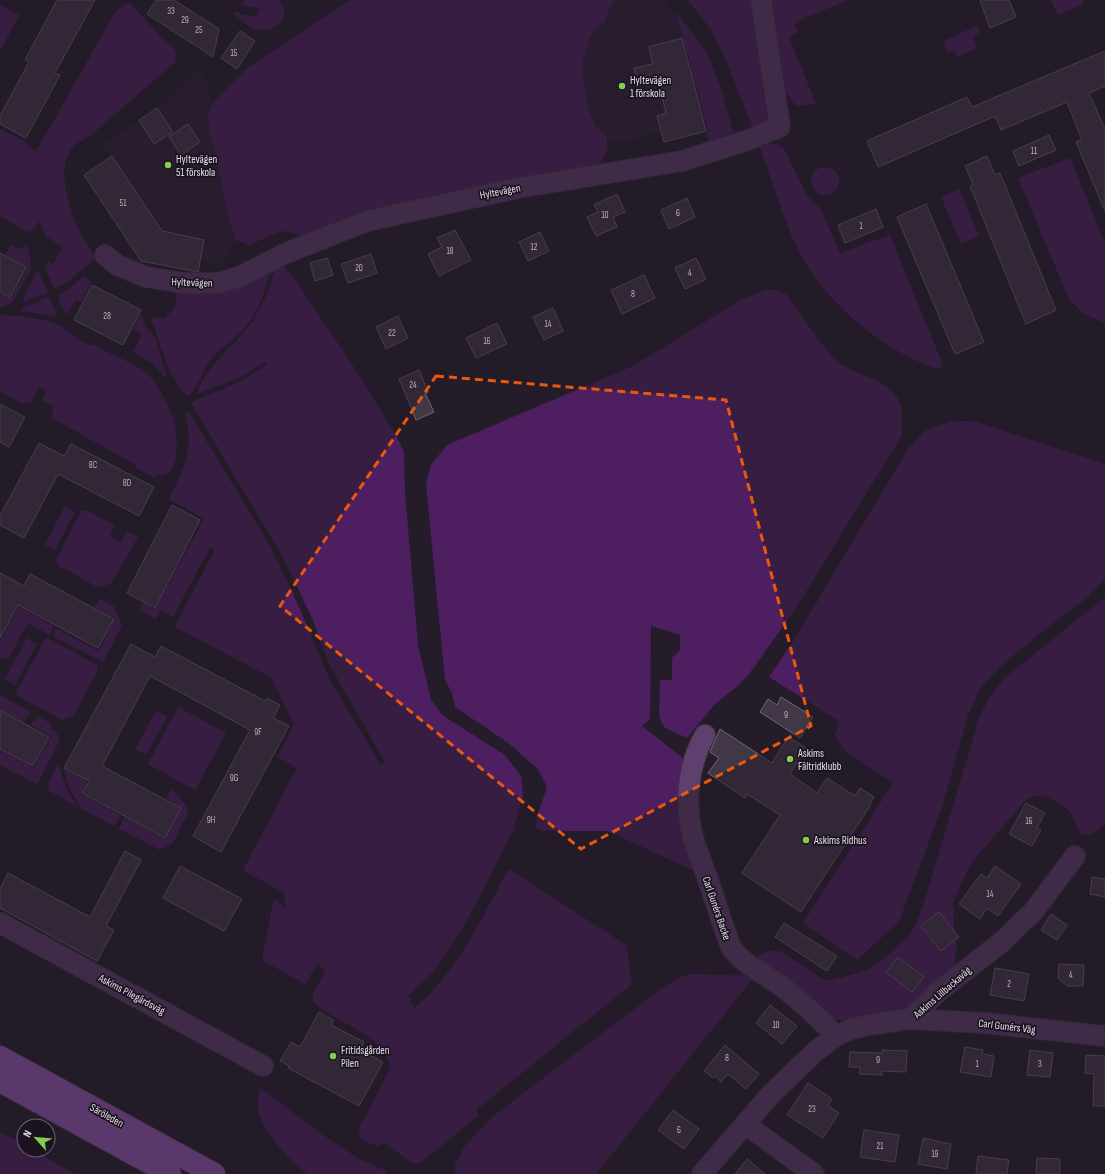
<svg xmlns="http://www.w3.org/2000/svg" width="1105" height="1174" viewBox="0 0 1105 1174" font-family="'Sofia Sans Condensed',sans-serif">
  <rect width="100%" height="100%" fill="#251c29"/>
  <!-- built -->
  <path fill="#2e2134" d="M616,0h48l9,9 9,29 -33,9 17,66 -9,3 4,15 -36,10 -14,1 -15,-15 -9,-20 -5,-42 7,-25 7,-12 9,-6 5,-14z
    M201,69l12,33 -5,11 1,19 6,17 14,71 7,20 -12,22 -6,2 -18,-5 -38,-28 -59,-86 54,-37z"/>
  <!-- green -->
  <path fill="#4e1f60" d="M244,0h34c15,15 0,31 -18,30 -9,0 -20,-11 -27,-16l2,-3 8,4 13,1 4,-6h4l-21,-5z
    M350,0h266l-6,8 -5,14 -9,6 -7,12 -7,25 5,42 9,20 10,9 2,13 -9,16 -296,72 -15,-6 -9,1 -30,13 -13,-5 -7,-20 -14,-71 -6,-17 -1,-19 5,-11 33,-33z
    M688,0h66l17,121 -17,10 -29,-74 -14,-27z
    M772,0h76l-41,17 -12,7 3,8 -9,5 27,67 -20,2 -12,-16 -11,-60z
    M1051,0h31l2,4 -26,11z
    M130,3l30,33 16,15 -1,11 -84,73c-5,3 -12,6 -16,10 -22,21 -5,68 7,90 4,9 12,15 12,24l-28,24 -12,6 -9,-22 4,-5 4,2 10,-16 -18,-13 -5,-14 -10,12 -30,-17v-87l22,11 14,12 77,-136 11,-12z
    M0,5l19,10 -19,36z
    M676,12l31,40 15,39 11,41 -24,10 -3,-10 2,-1z
    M977,26l3,7 -7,3 4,12 -20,9 -3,-6 -6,2 -5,-12z
    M767,144h10l7,5 23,47 14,14 19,43 50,-18 53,130 -5,4c-60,-20 -118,-71 -144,-128 -13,-30 -23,-63 -34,-94z
    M1070,158l35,85v80l-22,-10 -14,-14 -51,-121z
    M811 181a14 14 0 1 1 28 0a14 14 0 1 1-28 0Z
    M959,189l20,47 -18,8 -20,-47z
    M11,245l10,4 4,-3 2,1 4,13 -1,11 -15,27 -5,6 -10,4v-14l11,5 17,-32 -23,-12z
    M282,265l8,8 58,85 45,72 11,21 1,41 13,153 13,55 11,15 63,40 16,21 2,19 -10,36 -23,46 -28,52 -28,42 -26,25 6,12c43,-34 68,-92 95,-139l117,76 6,39 -156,126 3,5 -60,49 -7,-1 -27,-20 -7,3 -13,-4 -7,-7 3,-11 29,-54c-2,-35 -55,-47 -77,-68v-8l12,-23 -7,-8 -13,21 -43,-24 12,-62 12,11 -2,-16 -41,-23 54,-102 -19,-11 16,-33 -22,-46 -97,-51 40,-78 -5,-2 -37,70 -12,-7 -5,9 -16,-9 3,-7 12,6 49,-90 -35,-20c13,-26 27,-54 16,-84l1,-3h3l82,136 21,43 38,89 51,85 4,-3 -55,-96 -18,-48 -28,-59 -91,-153 -1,-4c25,-11 52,-19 74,-37l1,-4 -28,17 -42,16c8,-27 29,-40 46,-61 17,-19 26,-42 33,-66z
    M270,269c-4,24 -15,49 -32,66 -9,8 -21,15 -28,25 -5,8 -15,32 -22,36 -19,-15 -27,-52 -36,-74l1,-6 10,3 8,-7 5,-9 -1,-10 3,-2z
    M37,271h2l9,22 -26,9z
    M85,275l6,8 -10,19 -6,-2 -8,15 -8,-13v-7l9,-5z
    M765,290h10l11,4c16,21 30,45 48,64 18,19 61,20 67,49 2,9 0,19 1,28l-106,173 -47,66 -9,10 -25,20 -28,34 -22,-10 -6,-11 1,-37h12v-22l8,-8v-15l-29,-9 -1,93 -8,7 42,33 -2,48 12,64 -86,-40h-65l-7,-3v-8l11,-33 -9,-18 -31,-27 -52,-35 -3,-14 -7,-13 -19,-196 5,-19 16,-20 186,-79 106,-65z
    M48,297l8,15v4l-34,-5 -1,-2z
    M141,314l5,14c15,9 13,33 21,47l-2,2 -13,-14 -19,-11 9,-18 -9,-5z
    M0,315c17,1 35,2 51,7 13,3 22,15 33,21 4,2 9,1 12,3 17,10 46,19 57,34 9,12 15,25 20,38 5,14 9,63 -17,57l-1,3 -20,-11 1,-2 -82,-46 -3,-2 3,-10 -12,-7 5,-10 -8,-3 -9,16h-9l-21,-12z
    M953,421h20l132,43v115l-19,20 -26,18 -57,47 -22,23 -13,28 -26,92 -43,114 -42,39 -54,-37 90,-140 -49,-33 -9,-14 4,-15 -70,-44 27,-40 112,-188 18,-19z
    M65,506l10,6 -20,38 -10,-5z
    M86,510l29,15 -5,11 11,6 6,-11 11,6 -27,46 -12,5 -41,-23 -2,-5 25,-49z
    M1105,597v227l-14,11 -11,-1 -9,-21 -10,-9 -15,-7 -11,-2 -9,5 -54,62 -13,26 -6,15 1,24 3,18 -3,21 -31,30 -18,12 -48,11 -20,1 -9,-4 -71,-56 2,-5 10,-4h11l41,27 8,3 39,-11 21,-15 20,-19 7,-12 9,-24 55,-185 11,-20 15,-18z
    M100,599l14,7 8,20 -19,36 -49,-25 2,-8 43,22 16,-33 -21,-11z
    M19,607l34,19 -3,9 -22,-12 -20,36 -8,-2v-16z
    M27,638l10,6 -22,41 -10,-6z
    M48,638l49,27 1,5 -25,47 -11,3 -44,-24 -2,-3 29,-54z
    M0,695l31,17 -7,10 -24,-13z
    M178,707l48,26 -31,57 -47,-26z
    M156,711l11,6 -21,38 -11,-6z
    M39,716l13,9 -1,4c5,4 9,6 8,13l-22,42 -37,-19v-15l34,18 17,-32 -20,-11z
    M58,764l9,26 11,17 -30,-17 1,-10z
    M63,768l24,13 -6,13 39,21 -6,11 -32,-17 -12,-20z
    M172,789l15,18 1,6 -15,30 -13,7 -41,-21 5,-12 41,22 16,-32 -15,-9z
    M692,974l63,2 -159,198h-141v-9l9,-18 27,-29 171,-130 19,-11z
    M260,1088l66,49 33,22 28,12 -4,3h-75c-17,-11 -41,-39 -48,-58 -4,-9 -2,-18 0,-28z
    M0,1132l24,13v5h9l42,24h-75z"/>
  <!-- building -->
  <path fill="#413746" stroke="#716676" d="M57,0h38l-40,73 5,2 -34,63 -26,-14v-8l29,-54 -4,-2z
    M156,0h18l45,29 -6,28 -66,-43z
    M980,0h29l7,17 -26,11z
    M240,31l15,10 -18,28 -16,-11z
    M682,38l24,93 -42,11 -7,-26 9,-3 -8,-32 -20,5 -4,-18 19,-4 -4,-17z
    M1105,51v35l-16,7 16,36v82l-29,-69 6,-2 -15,-38 -66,28 -6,-14 -117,51 -11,-26 100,-44 5,10z
    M157,108l16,24 -19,12 -15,-24z
    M188,124l12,18 -19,13 -12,-18z
    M1049,135l7,15 -37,16 -6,-15z
    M112,156l50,75 42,9 -6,32 -57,-11 -57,-86z
    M987,156l8,19 5,-2 56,137 -30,14 -56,-138 3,-2 -8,-18z
    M617,194l8,18 -12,5 4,10 -21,9 -9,-19 11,-5 -4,-7z
    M687,198l8,19 -26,12 -8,-19z
    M926,204l58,138 -29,12 -58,-137z
    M876,209l7,18 -38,16 -7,-18z
    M455,230l16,30 -32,16 -11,-22 14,-7 -5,-9z
    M540,232l9,19 -21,10 -9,-19z
    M0,253l26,14 -16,31 -10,-6z
    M371,254l6,19 -29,10 -7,-19z
    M327,258l6,17 -18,6 -5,-18z
    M696,258l10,21 -21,10 -10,-21z
    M644,275l11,23 -33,16 -11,-24z
    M92,285l49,25 -18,35 -49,-25z
    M553,308l10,23 -19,9 -11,-23z
    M398,316l10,22 -22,11 -10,-22z
    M497,323l10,21 -31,14 -10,-20z
    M419,370l9,22 -3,1 9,19 -18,8 -17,-41z
    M0,404l25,13 -16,30 -9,-5z
    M39,443l25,13 7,-12 83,43 -15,29 -81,-42 -34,64 -24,-13v-9z
    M172,505l28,15 -45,88 -28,-15z
    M0,573l24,13 6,-12 84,45 -16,29 -80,-43 -18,33z
    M131,644l24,13 6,-11 104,55 2,-3 13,7 -7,13 16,8 -68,126 -28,-16 57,-106 -100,-54 -48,90 79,42 -16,30 -83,-45 7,-12 -25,-13z
    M781,697l32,20 -13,21 -40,-26 8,-13 9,6z
    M0,710l49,27 -16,29 -33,-17z
    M720,729l52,34 16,-26 18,11 -16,26 27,19 10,-15 28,18 5,-8 14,9 -5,8 1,1 -69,106 -59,-39 38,-58 -33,-21 -2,4 -37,-25 11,-15 -9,-6z
    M1026,803l19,10 -8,15 4,2 -9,16 -23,-12z
    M125,851l16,9 -35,66 8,4 -17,31 -97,-53v-19l8,-16 82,44z
    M180,866l62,33 -18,32 -61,-33z
    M995,866l26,18 -23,32 -11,-8 -7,11 -21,-15 22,-30 6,4z
    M1092,877l13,2v18l-15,-3z
    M939,912l20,25 -18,14 -20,-25z
    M1051,914l16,11 -10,15 -16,-10z
    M784,923l53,33 -10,15 -52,-34z
    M898,957l26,20 -12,15 -26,-20z
    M1059,964l25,1 -1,21h-16l-9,-8z
    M995,968l34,6 -5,27 -34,-6z
    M770,1005l27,21 -15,18 -26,-21z
    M319,1012l15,8 -3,5 33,17 -4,8 23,12 -24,44 -71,-38 1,-2 -9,-5 11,-19 9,5z
    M725,1045l34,29 -13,15 -18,-15 -7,8 -6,-6 -2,2 -9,-7z
    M965,1047l18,3 -1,4 12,2 -3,21 -31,-5z
    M882,1050l25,1 -1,21 -24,-1v4l-22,-1v-7h-11l1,-15 32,1z
    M1030,1050l23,3 -3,24 -23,-2z
    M1086,1055l19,1v50h-12l1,-32 -9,-1z
    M808,1083l24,16 -4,7 11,7 -16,25 -36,-23z
    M673,1110l26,19 -15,20 -26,-19z
    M864,1130l35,5 -4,27 -35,-5z
    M923,1138l28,6 -4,25 -29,-5z
    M978,1156l31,4 -2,14h-31z
    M1037,1158l23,1v15h-24z
    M747,1159l18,15h-30z"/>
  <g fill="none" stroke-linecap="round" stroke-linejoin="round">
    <!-- minor casing -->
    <g stroke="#403743" stroke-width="22">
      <path id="minor" d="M105,255l12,10 29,12 38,6h35l22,-7 43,-22 83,-33 151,-33 164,-27 66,-21 32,-13 -19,-127
        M705,735c-17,29 -21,69 -12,102 4,16 12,32 17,49 7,20 13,41 21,61 12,18 33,26 50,39 20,15 38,32 55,50
        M0,923l263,143
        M910,1019l74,4 121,13
        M745,1124l69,50
        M702,1174l69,-80 45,-43 20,-15 15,-7 17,-4 42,-6 29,-28 64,-50 15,-15 15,-14 42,-56"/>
    </g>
    <!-- major casing -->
    <g stroke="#403743" stroke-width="24">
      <path id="major" d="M0,1057l214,117
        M0,1081l170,93"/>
    </g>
    <!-- minor -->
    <use href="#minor" stroke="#5f3f6d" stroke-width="20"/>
    <!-- major -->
    <use href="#major" stroke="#9d5bba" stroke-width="22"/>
  </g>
  <!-- marked area -->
  <path d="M0 0H1105V1174H0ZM436,376l290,24 85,326 -230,123 -301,-243z" fill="#251c29" fill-opacity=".55" fill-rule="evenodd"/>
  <path fill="none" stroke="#e8590c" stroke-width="3" stroke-dasharray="8 5" stroke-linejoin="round" d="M436,376l290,24 85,326 -230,123 -301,-243z"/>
  <!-- markers -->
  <g fill="#82d04f" stroke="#1c1320" stroke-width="1.5">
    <circle cx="622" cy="86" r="4"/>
    <circle cx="168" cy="165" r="4"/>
    <circle cx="790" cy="759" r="4"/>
    <circle cx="806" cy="840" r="4"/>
    <circle cx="333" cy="1056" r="4"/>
  </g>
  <g text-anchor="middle" stroke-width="3.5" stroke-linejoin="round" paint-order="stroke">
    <!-- number labels -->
    <g font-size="9" fill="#bab3be">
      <text x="171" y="14">33</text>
      <text x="185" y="23">29</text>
      <text x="199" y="33">25</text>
      <text x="234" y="56">15</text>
      <text x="1034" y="154">11</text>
      <text x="123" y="206">51</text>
      <text x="678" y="216">6</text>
      <text x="605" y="218">10</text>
      <text x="861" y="229">1</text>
      <text x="534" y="250">12</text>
      <text x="450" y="254">18</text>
      <text x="359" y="271">20</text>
      <text x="690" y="276">4</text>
      <text x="633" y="297">8</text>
      <text x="107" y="319">28</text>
      <text x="548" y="327">14</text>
      <text x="392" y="336">22</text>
      <text x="487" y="344">16</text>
      <text x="413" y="388">24</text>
      <text x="93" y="468">8C</text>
      <text x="127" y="486">8D</text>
      <text x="786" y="718">9</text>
      <text x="258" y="735">9F</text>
      <text x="234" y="781">9G</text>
      <text x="211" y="823">9H</text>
      <text x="1029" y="824">16</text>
      <text x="990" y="897">14</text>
      <text x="1071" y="978">4</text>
      <text x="1009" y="987">2</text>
      <text x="776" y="1028">10</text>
      <text x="727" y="1061">8</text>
      <text x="878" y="1063">9</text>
      <text x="977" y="1067">1</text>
      <text x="1040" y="1067">3</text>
      <text x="812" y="1112">23</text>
      <text x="679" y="1133">6</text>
      <text x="880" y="1149">21</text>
      <text x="935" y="1157">19</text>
    </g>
    <!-- poi labels -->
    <g font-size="11" fill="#e3dce6" stroke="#1c1320" text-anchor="start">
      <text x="630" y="84">Hyltevägen<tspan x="630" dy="13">1 förskola</tspan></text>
      <text x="176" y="163">Hyltevägen<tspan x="176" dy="13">51 förskola</tspan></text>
      <text x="798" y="757">Askims<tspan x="798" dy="13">Fältridklubb</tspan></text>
      <text x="814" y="844">Askims Ridhus</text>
      <text x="341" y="1054">Fritidsgården<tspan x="341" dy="13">Pilen</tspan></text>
    </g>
    <!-- street labels -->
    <g font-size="11" fill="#e3dce6" stroke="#1c1320">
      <text transform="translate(500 191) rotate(-11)" y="4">Hyltevägen</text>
      <text transform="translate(192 282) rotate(2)" y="4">Hyltevägen</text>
      <text transform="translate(717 908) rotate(71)" y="4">Carl Gunérs Backe</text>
      <text transform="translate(942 992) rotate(-41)" y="4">Askims Lillbackaväg</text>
      <text transform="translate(132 994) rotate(28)" y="4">Askims Pilegårdsväg</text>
      <text transform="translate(1007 1026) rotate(7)" y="4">Carl Gunérs Väg</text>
      <text transform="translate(107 1115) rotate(29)" y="4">Säröleden</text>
    </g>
  </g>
  <!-- north arrow -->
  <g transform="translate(36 1138) rotate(297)"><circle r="19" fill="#1c1320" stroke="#6c636f"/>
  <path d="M0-3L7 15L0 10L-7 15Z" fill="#82d04f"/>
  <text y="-6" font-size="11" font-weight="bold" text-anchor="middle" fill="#e3dce6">N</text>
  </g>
</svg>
